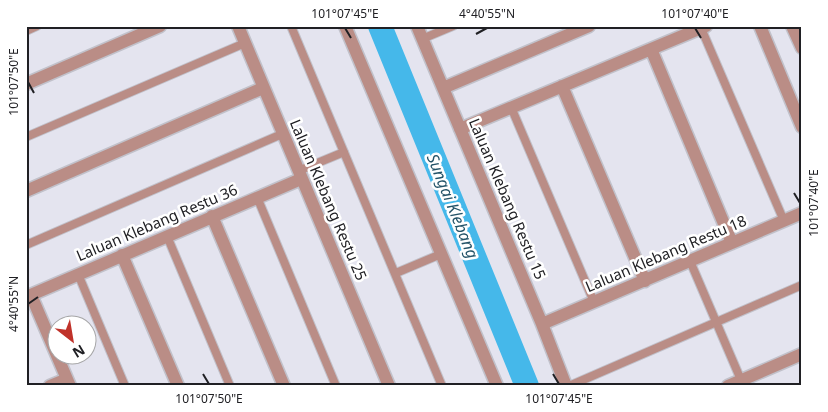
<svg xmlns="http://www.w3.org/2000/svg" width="828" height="412" viewBox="0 0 828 412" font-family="'Noto Sans',sans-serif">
  <rect width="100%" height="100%" fill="#e4e4ef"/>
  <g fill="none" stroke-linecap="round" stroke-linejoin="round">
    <!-- river -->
    <path stroke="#45b8ea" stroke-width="24" d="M380,26l147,360"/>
    <!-- lane casing -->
    <g stroke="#c1c1ca" stroke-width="10">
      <path id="lane" d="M291,26l151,360
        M701,28l83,193
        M26,31l11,-5
        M422,39l31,-13
        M511,107l83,195
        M26,137l219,-94
        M298,171l46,-19
        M257,197l79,189
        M167,236l63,150
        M26,245l256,-111
        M690,261l51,119
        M396,273l45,-19
        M78,274l47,112
        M569,386l233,-101"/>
    </g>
    <!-- street casing -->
    <g stroke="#c1c1ca" stroke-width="15">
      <path id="street" d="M238,26l151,360
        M345,26l152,360
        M417,26l125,298 24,62
        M760,26l42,101
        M792,26l10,22
        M651,49l81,194
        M26,84l134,-58
        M562,86l83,195
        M443,88l146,-62
        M460,129l246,-103
        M26,191l237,-103
        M212,216l72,170
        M122,255l56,131
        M31,295l39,91
        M26,297l275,-118
        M542,324l260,-111
        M50,386l17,-7
        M728,386l74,-32"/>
    </g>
    <!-- lane -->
    <use href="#lane" stroke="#ba8d86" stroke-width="8"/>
    <!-- street -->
    <use href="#street" stroke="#ba8d86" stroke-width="12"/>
  </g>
  <!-- ticks -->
  <path fill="none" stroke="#202024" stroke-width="2" d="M345,28l6,10M695,28l6,10M476,34l11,-6M28,82l6,11M794,193l6,10M28,304l10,-7M203,374l6,10M553,374l6,10"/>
  <g text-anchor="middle" stroke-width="5" stroke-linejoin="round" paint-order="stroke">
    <!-- street labels -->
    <g font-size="15" fill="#202024" stroke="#fff">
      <text transform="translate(507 199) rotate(67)" y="5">Laluan Klebang Restu 15</text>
      <text transform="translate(328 200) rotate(67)" y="5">Laluan Klebang Restu 25</text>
      <text transform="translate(157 223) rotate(-23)" y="5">Laluan Klebang Restu 36</text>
      <text transform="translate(666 254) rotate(-23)" y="5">Laluan Klebang Restu 18</text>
    </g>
    <!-- water labels -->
    <g font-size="16" font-style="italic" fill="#245368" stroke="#fff">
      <text transform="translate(453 206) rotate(68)" y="6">Sungai Klebang</text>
    </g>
  </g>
  <!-- border -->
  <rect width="828" height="412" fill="none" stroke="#ffffff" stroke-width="55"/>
  <!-- north arrow -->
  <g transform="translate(72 340) rotate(149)"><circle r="24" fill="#ffffff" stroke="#a6a6a7"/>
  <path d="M0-4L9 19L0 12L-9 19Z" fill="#c0322a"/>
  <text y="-8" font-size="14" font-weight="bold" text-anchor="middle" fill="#202024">N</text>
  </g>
  <rect x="28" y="28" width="772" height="356" fill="none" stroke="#202024" stroke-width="2"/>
  <g font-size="12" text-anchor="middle" fill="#202024">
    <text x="345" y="18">101°07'45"E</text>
    <text x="487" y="18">4°40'55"N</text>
    <text x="695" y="18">101°07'40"E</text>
    <text transform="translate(14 82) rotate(-90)" y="4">101°07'50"E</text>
    <text transform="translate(814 203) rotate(-90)" y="4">101°07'40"E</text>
    <text transform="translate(14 304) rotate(-90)" y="4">4°40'55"N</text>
    <text x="209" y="403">101°07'50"E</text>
    <text x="559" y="403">101°07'45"E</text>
  </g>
</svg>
